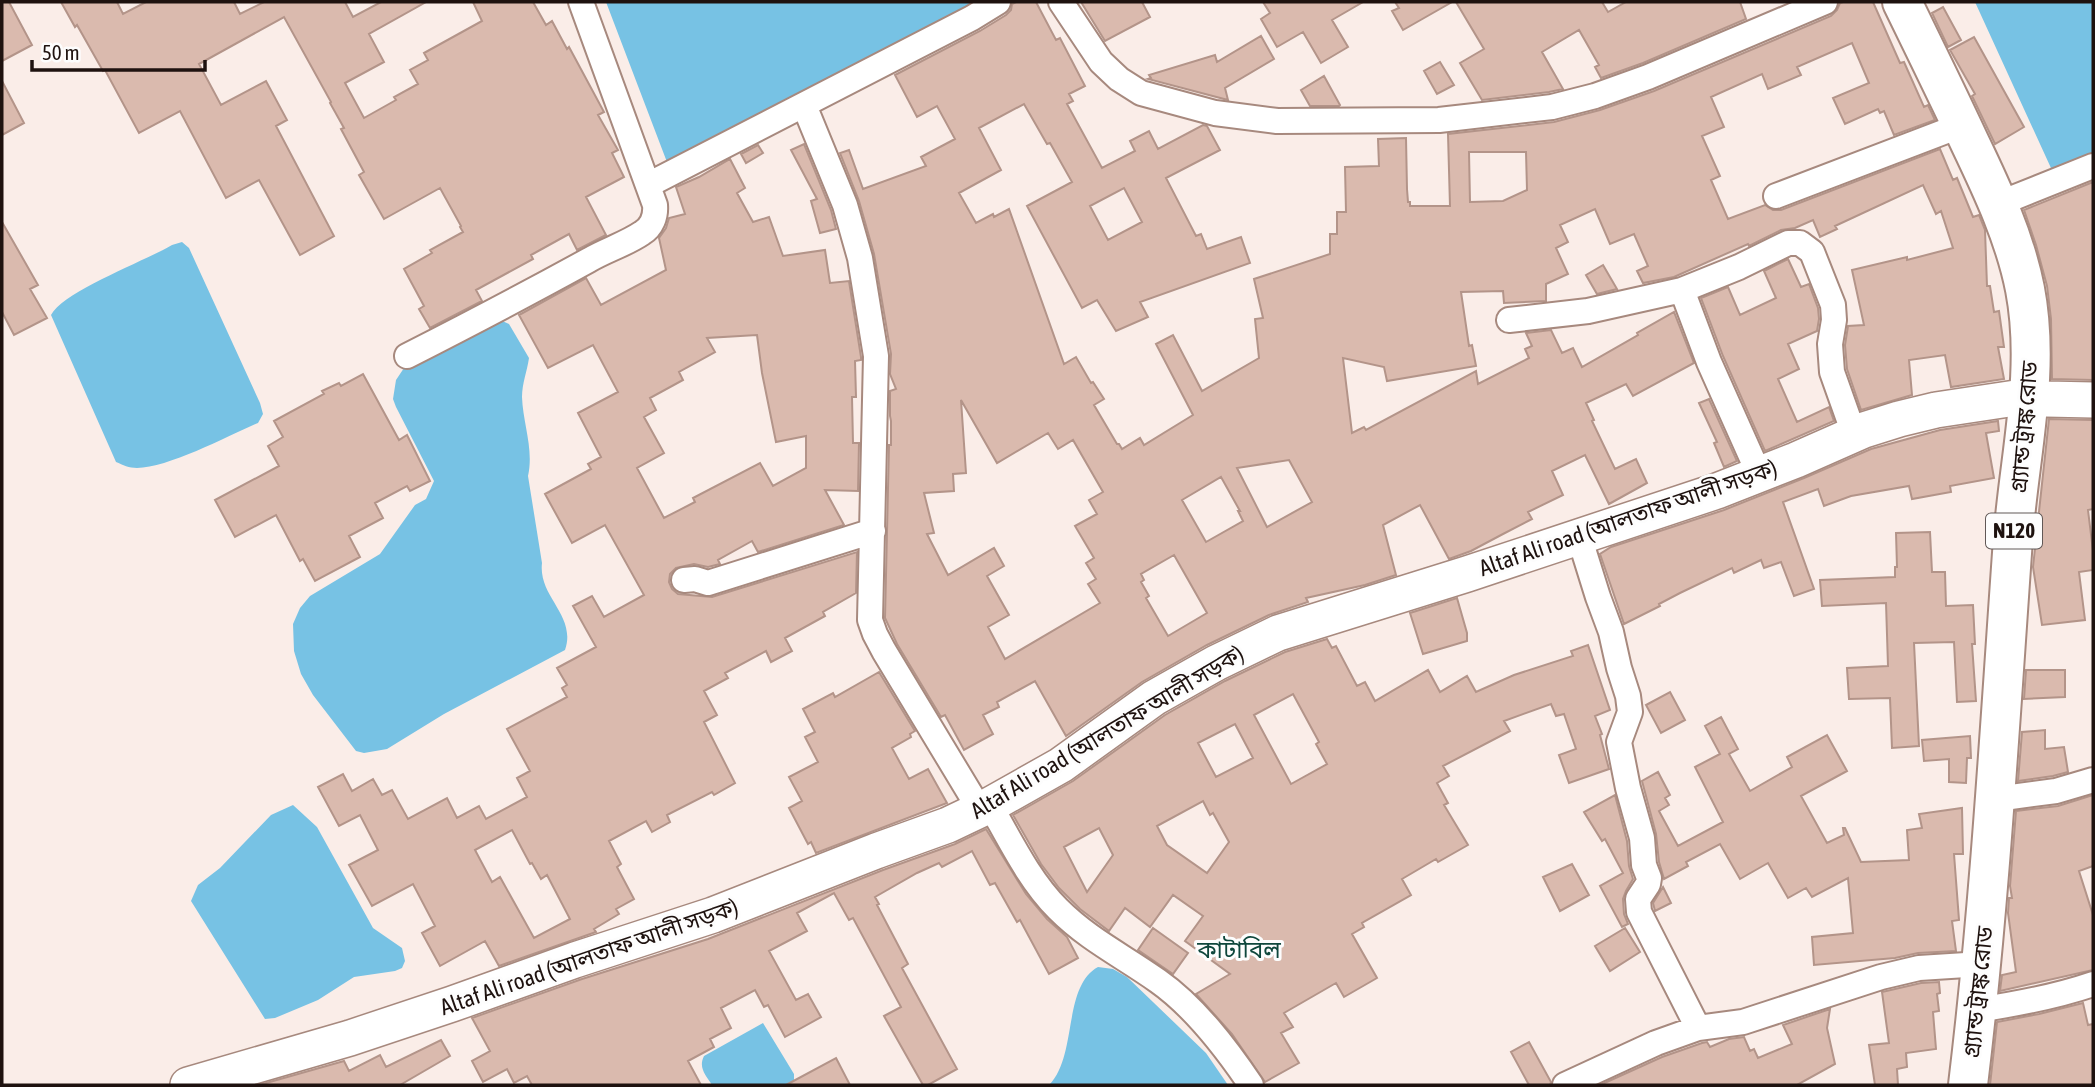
<svg xmlns="http://www.w3.org/2000/svg" width="2095" height="1087" viewBox="0 0 2095 1087" font-family="'Asap Condensed','Noto Sans Bengali',sans-serif">
  <rect width="100%" height="100%" fill="#faede8"/>
  <!-- water -->
  <path fill="#77c2e4" d="M606,2h378l-314,168z
    M1975,2h118v160l-37,17z
    M182,242l7,6 71,155 3,11 -5,9c-30,13 -90,45 -121,45 -8,0 -14,-3 -21,-6l-65,-147c13,-24 94,-54 121,-70z
    M500,320l9,4 20,34c-2,14 -7,25 -7,39 1,27 12,52 6,79l14,87c-4,34 35,52 23,87l-121,64 -57,35 -23,4 -8,-2 -43,-56 -12,-21 -7,-23 -1,-27 7,-16 10,-12 70,-42 35,-49 11,-6 8,-18 -38,-74 -3,-8 3,-19 10,-15z
    M293,805l24,22 56,101 29,20 3,13 -3,7 -7,3 -41,6 -36,23 -43,18 -10,1 -74,-118 7,-16 22,-17 51,-53z
    M1098,967l15,2 14,8 79,76 22,32h-179c29,-29 13,-98 49,-118z
    M763,1023l31,51v7l-7,4h-75c-6,-10 -14,-17 -8,-29z"/>
  <!-- building -->
  <path fill="#dabaae" stroke="#b39489" stroke-width="2" fill-rule="evenodd" d="M2,2h7l23,43 -30,16z
    M61,2h56l6,12 23,-12h88l6,12 24,-12h81l8,15 28,-15h45l-57,32 15,28 -39,21 19,35 32,-18 -2,-3 24,-13 -8,-14 18,-10 -4,-7 58,-32 -9,-19h60l13,23 6,-4 15,28 2,-2 35,65 -6,3 20,35 -6,3 12,24 -38,20 20,38 -29,15 -8,-16 -38,21 2,4 -57,31 6,11 -52,27 -11,-19 5,-3 -20,-37 28,-16 -2,-3 33,-18 -3,-5 1,-1 -21,-38 -56,31 -25,-44 5,-3 -23,-43 3,-1 -14,-25 1,-1 -47,-85 -85,47 22,41 45,-24 21,39 -11,6 58,110 -34,19 -41,-75 -33,18 -46,-87 -41,22 -34,-63 -2,1 -26,-46 -2,2z
    M1016,2h20l20,38 4,-2 25,48 -16,8 4,7 -6,3 35,64 33,-17 -5,-10 19,-10 9,18 45,-24 4,1 13,24 -54,28 30,58 5,-2 6,15 34,-12 9,26 -110,39 8,15 -32,14 -19,-31 -15,8 -55,-102 45,-24 -22,-39 -3,1 -23,-40 -45,24 22,42 -42,23 17,30 17,-9 1,3 15,-8 55,155 12,-7 15,26 2,-1 11,17 -10,6 23,39h2l3,5 18,-11 4,7 49,-30 -37,-71 17,-9 29,56 57,-33 -4,-39 8,-1 -9,-39 76,-25v-20h7v-22h9l-1,-45 34,-1 -1,-27 28,-1 1,51 1,13h2v4h40l-2,-72 106,-12 46,-12 54,-19 177,-75 6,-6 3,-7 3,-1h30l27,61 4,-1 20,45 4,-2 7,15 -41,15 -10,-24 -4,2 -2,-4 -33,15 -12,-26 36,-15 -17,-40 -55,24 4,8 -33,14 -6,-15 -51,23 13,30 -22,9 18,40 -9,4 17,39 37,-14 8,5h8l159,-61 13,31 4,-2 16,39 6,-2 6,15 2,56h3l4,26 5,-1 5,36h-6l6,32 -53,8 -6,-32 -36,5 3,35 -51,15 -14,-41 -2,-24 3,-19 16,-1 -12,-55 55,-13v3l46,-12 -12,-37 -5,3 -13,-29 -88,41 2,3 -17,8 -7,-17 -18,8 -14,2 -32,16 -1,-2 -74,33 -31,6 -6,-12 11,-5 -14,-32 -24,10 -15,-35 -35,16 8,17 -12,6 12,26 -22,10v17l-42,2 -1,-12 -42,1 8,54 3,-1 4,21 -89,15 -3,-14 -41,-9 9,75 12,-6 2,3 110,-59 2,13 51,-26 -4,-9 7,-3 -6,-13 25,-3 11,23 11,-5 9,19 56,-32 -1,-2 37,-21 20,51 -61,33 -7,-12 -40,19 8,17 -2,1 23,48 21,-10 11,24 -38,21 -24,-49 -33,16 11,24 -35,17 4,7 -29,15 -32,17 -22,8 -29,-54 -37,20 13,50 -31,10 -59,13 2,4 -39,13 -62,30 -65,37 -76,54 -31,-55 -38,21 2,5 -16,8 10,19 -29,16 -19,-35 -4,2 -44,-73 -12,-26 4,-173h2v-24l-1,-5v-25l6,-2 -6,-15 1,-20 -17,-100 -15,-53 -19,-48 9,-3 14,39 63,-23 -5,-9 34,-18 -18,-33 -20,11 -22,-42 85,-44 26,-16 5,-5 1,-6zM1469,152h57l1,38 -24,11 -33,1zM1124,188l18,34 -34,18 -18,-34zM961,400l36,63 51,-30 10,16 15,-9 30,52 -14,8 8,14 -22,12 19,32 -8,5 10,16 -8,5 12,19 -95,56 -17,-32 21,-12 -22,-39 17,-10 -10,-18 -46,27 -21,-41 7,-1 -10,-40 30,-2 -1,-17 13,-1zM1289,460l23,42 -45,25 -30,-59zM1221,477l19,34h-2l5,10 -37,21 -24,-42zM1174,555l33,58 -39,23 -22,-38 3,-2 -8,-14 3,-2 -3,-6z
    M1081,2h61l8,15 -45,24z
    M1263,2h100l-31,18 16,27 -27,16 -18,-31 -26,15 -16,-28 9,-6z
    M1395,2h57l-49,28 -11,-19 7,-3z
    M1456,2h146l6,10 18,-10h114l6,17 -103,44 -42,15 -6,-11 4,-2 -20,-35 -37,22 21,37 -14,3 -67,8 -22,-37 24,-14z
    M1943,7l18,33 -13,7 -16,-34z
    M1261,36l13,23 -49,29 3,12 -80,-21 3,-1 -2,-3 66,-20 2,7z
    M1974,37l50,90 -29,17 -23,-48 3,-2 -25,-44z
    M1440,62l14,23 -17,9 -13,-23z
    M1324,76l16,29 -1,1h-29l-9,-16z
    M2,81l22,42 -22,12z
    M804,144l27,66 5,19 -16,4 -9,-32 6,-2 -26,-49z
    M758,145l5,8 -17,10 -5,-9z
    M730,159l15,29 -8,5 16,29 16,-5 14,39 42,-6 5,33 19,-2 12,76v3l-6,1 1,36h-4l1,46h6l-1,48 -33,-1 19,35 -86,27 -6,-11 -34,19 2,4 -12,3 -14,-3 -18,4 -6,6 -1,8 3,7 6,5 34,3 145,-45 -1,41 -33,19 2,4 -40,22 7,13 -21,11 -5,-11 -41,22 3,5 -24,13 13,24 -13,7 31,61 -21,12 -2,-3 -45,23 3,7 -18,10 -6,-11 -37,20 12,23 -4,3 17,32 -18,10 3,5 -25,15 2,3 -97,34 -14,-25 -45,25 -18,-33 13,-7 -22,-42 -41,22 -23,-41 29,-15 -18,-35 -21,11 -21,-39 25,-13 9,17 21,-12 9,16 10,-5 16,29 39,-21 10,20 22,-12 7,13 41,-22 -10,-19 13,-7 -23,-42 60,-32 -5,-9 5,-3 -10,-17 39,-21 -23,-41 19,-10 12,21 40,-22 -39,-70 -33,18 -27,-49 46,-25 -3,-5 13,-7 -23,-44 40,-21 -25,-47 -45,23 -29,-53 67,-37 15,27 65,-35 -7,-32 7,-10 3,-10 16,-4 -9,-27 23,-10zM757,335l5,38 14,69 30,-6v32l-33,18 -13,-23 -67,35 2,4 -31,16 -27,-50 27,-15 -20,-36 12,-7 -6,-12 33,-18 -4,-8 36,-20 -8,-14zM512,830l18,34 2,-1 9,16 6,-4 23,44 -36,19 -34,-61 -8,5 -17,-32z
    M2093,182v198l-41,-1 -1,-60 -4,-33 -11,-41 -12,-35z
    M2,222l36,63 -8,4 17,29 -33,17 -12,-23z
    M1788,259l13,28 8,-3 9,24 1,11 -2,12 -29,13 11,25 -21,10 19,43 32,-15 5,14 -69,30 -42,-95 -22,-58 27,-11 12,28 36,-17 -12,-27z
    M1603,265l14,24 -20,5 -11,-19z
    M363,374l36,66 8,-5 23,46 -20,10 -3,-5 -32,17 8,15 -34,18 11,21 -45,24 -12,-22 -3,2 -24,-46 -41,22 -20,-37 64,-34 -11,-20 15,-9 -9,-16 50,-27 -2,-3 17,-8 2,3z
    M1709,399l28,62 -13,6 -10,-24 3,-1 -18,-39z
    M2049,419l44,1v89l-5,1 5,41v19l-14,2 6,48 -43,5 -9,-58z
    M1998,421l1,10 -13,2 8,45 -44,8 1,6 -39,7 -3,-13 -58,10 -27,10 -6,-17 -35,13 31,87 -20,7 -13,-34 -17,6 -3,-8 -27,13 -2,-5 -52,25 -21,11 1,2 -36,18 -24,-70 11,-7 113,-37 80,-32 67,-29 69,-19z
    M1930,532l2,40h13l1,34 27,-1 2,39h-3l4,57 -19,1 -3,-60 -40,1 5,103 -27,2 -2,-50 -41,1 -2,-31 41,-2 -2,-63 -64,3 -2,-26 75,-3v-10h2l-1,-34z
    M1457,598l10,35v8l-44,13 -13,-41z
    M1327,639l5,9 4,-2 21,40 8,-4 10,19 53,-31 12,22 27,-16 9,16 38,-17 59,-19 -2,-5 17,-6 22,65 -15,6 7,18 -2,1 9,34 -40,14 -10,-28 17,-6 -12,-35 -8,2 -5,-12 -47,17 6,10 -67,35 6,10 -12,7 11,20 -4,2 24,40 -30,17 -2,-3 -34,20 9,16 -49,28 2,4 -12,7 25,44 -33,19 -8,-14 -52,30 9,14 -12,6 18,30 -34,19 -33,-48 -36,-40 34,-20 -45,-33 18,-25 -30,-21 -23,32 -25,-19 -16,23 -29,-22 -21,-21 -18,-24 -28,-49 60,-34 92,-66 60,-34 60,-29zM1293,694l26,48 -3,2 11,20 -36,20 -37,-69zM1235,724l18,34 -37,19 -18,-34zM1203,801l7,14 3,-2 16,29 -22,31 -40,-28 -10,-19zM1099,828l14,27 -26,37 -23,-45z
    M2026,670h39v27l-41,2z
    M879,672l36,59 -5,3 1,3 -19,11 17,31 19,-10 19,34 -131,50 -5,-11 -3,2 -19,-36 13,-7 -13,-24 29,-15 -13,-25 10,-5 -12,-23 30,-16 2,4z
    M1670,692l15,28 -24,13 -15,-28z
    M1721,717l17,32 -9,5 21,37 42,-24 -5,-10 40,-22 20,36 -46,25 26,47 17,-8 -1,-7h2l16,34 48,-2 -2,-30 15,-2 -3,-14 43,-6 1,46h-9l5,66 -7,1 4,30 -38,2 -23,5 -81,7 -2,-28 41,-4 -5,-55 -36,19 -6,-9 -18,10 -20,-35 -28,16 -20,-35 -34,18 2,4 -24,13 -5,-17 -3,-28 -14,-53 16,-9 12,23 -5,3 4,7 -10,6 19,35 45,-24 -28,-55 25,-13 -15,-28z
    M2045,730v19l19,-2 4,25 -15,4 -35,5 4,-49z
    M1970,736l1,22h-4l-1,25 -17,-1v-23l-25,2 -2,-21z
    M1615,795l12,46 2,25 4,13 -7,12 -3,8 1,15 4,10 -6,3 -22,-41 23,-13 -18,-34 -3,2 -18,-29z
    M2093,795v71l-14,5 14,44v55l-93,21 2,-16 14,-3 -8,-59 1,-15h3l-2,-12 6,-75 42,-5z
    M986,829l40,65 21,25 20,18 11,21 -29,16 -29,-54 -3,2 -22,-39 -5,2 -18,-34 -30,16 -3,-4 -22,10 -42,24 4,7 -2,1 31,59 -6,4 55,101 -29,16h-5l-39,-69 17,-9 -48,-89 -4,2 -15,-27 -37,20 10,18 -38,20 27,49 12,-6 13,23 -36,20 -17,-32 -4,2 -9,-17 -34,18 10,20 -21,11 4,8 -26,14 13,24h-169l-5,-9 -13,7 -7,-14 -24,13 -11,-21 18,-10 -18,-33 110,-39 126,-40 175,-69 72,-26z
    M1572,864l17,31 -29,16 -17,-34z
    M1663,887l8,16 -16,8 -2,-8z
    M1153,928l35,25 -15,21 -35,-24z
    M1625,928l15,24 -30,19 -15,-25z
    M1939,982l1,11 -3,1 2,17 -6,1 3,37 -30,4 1,14 -10,2 1,16h-23l-6,-40 20,-2 -7,-51 39,-9z
    M2083,1003l5,22 5,-1v61h-103l7,-63 42,-8z
    M1830,1009l-3,19 8,36 -38,21h-197l62,-28 40,-14 5,-1 3,5 19,-8 15,-2 6,14 4,-2 4,9 34,-14 -9,-19z
    M441,1040l9,16 -50,29h-141l85,-24 5,10 31,-16 6,12z
    M1529,1042l22,40 -1,3h-21l-18,-33z
    M836,1058l14,27h-64z"/>
  <g fill="none" stroke-linecap="round" stroke-linejoin="round">
    <!-- street casing -->
    <g stroke="#a7897e" stroke-width="28">
      <path id="street" d="M1061,2l40,60 18,17 22,14 74,20 62,8 162,-1 113,-13 43,-11 53,-19 177,-75
        M804,105l41,100 15,53 16,98 -6,264 5,14 9,17 96,159
        M648,185l324,-167 26,-16
        M1776,196l186,-71
        M1998,204l95,-38
        M1682,290l27,72 50,112
        M1509,320l79,-9 94,-21 57,-23 49,-24h12l12,9 21,53 1,15 -4,24 2,28 22,62
        M407,356c61,-31 122,-63 182,-96 17,-10 37,-16 53,-27 10,-6 14,-17 13,-28l-74,-203
        M1579,536l19,61 13,35 8,36 9,28 2,16 -11,30 9,46 14,50 2,27 5,13 -1,6 -10,15 1,13 59,116
        M684,580l11,-1 13,4 165,-52
        M1996,799l60,-8 37,-11
        M990,805c20,35 39,75 68,104 31,31 65,47 100,72 37,26 68,67 93,104
        M1977,1010c40,-6 78,-13 116,-26
        M1565,1085l91,-42 42,-15 45,-6 138,-45 38,-9 63,-4"/>
    </g>
    <!-- secondary casing -->
    <g stroke="#a7897e" stroke-width="38">
      <path id="secondary" d="M188,1085l162,-47 102,-34 123,-44 138,-45 163,-64 72,-26 42,-20 71,-40 93,-67 62,-35 62,-30 189,-59 250,-83 79,-31 68,-30 35,-11 37,-9 93,-14 17,3 47,1"/>
    </g>
    <!-- highway casing -->
    <g stroke="#a7897e" stroke-width="42">
      <path id="highway" d="M1902,2c23,47 46,94 68,141 22,46 45,95 55,146 16,83 -6,168 -12,250 -13,183 -23,365 -45,546"/>
    </g>
    <!-- street -->
    <use href="#street" stroke="#fff" stroke-width="24"/>
    <!-- secondary -->
    <use href="#secondary" stroke="#fff" stroke-width="35"/>
    <!-- highway -->
    <use href="#highway" stroke="#fff" stroke-width="38"/>
  </g>
  <g text-anchor="middle" stroke-width="6" stroke-linejoin="round" paint-order="stroke">
    <!-- shield labels -->
    <rect fill="#fdfdfd" stroke="#615856" stroke-width="2" x="1986" y="513.5" width="56" height="35" rx="5"/>
    <g font-size="21" font-weight="bold" fill="#1e120f">
      <text x="2014" y="538">N120</text>
    </g>
    <!-- street labels -->
    <g font-size="23" fill="#1e120f" stroke="#fdfdfd">
      <text transform="translate(2024 427) rotate(-85)" y="8">গ্র্যান্ড ট্রাঙ্ক রোড</text>
      <text transform="translate(1628 518) rotate(-19)" y="8">Altaf Ali road (আলতাফ আলী সড়ক)</text>
      <text transform="translate(1107 732) rotate(-31)" y="8">Altaf Ali road (আলতাফ আলী সড়ক)</text>
      <text transform="translate(589 957) rotate(-19)" y="8">Altaf Ali road (আলতাফ আলী সড়ক)</text>
      <text transform="translate(1978 992) rotate(-84)" y="8">গ্র্যান্ড ট্রাঙ্ক রোড</text>
    </g>
    <!-- neighbourhood labels -->
    <g font-size="24" fill="#0f473c" stroke="#fdfdfd">
      <text x="1239" y="958">কাটাবিল</text>
    </g>
  </g>
  <!-- border -->
  <rect width="2095" height="1087" fill="none" stroke="#1e120f" stroke-width="7"/>
  <!-- scale -->
  <path d="M32 60v10h173v-10" fill="none" stroke="#1e120f" stroke-width="3.5"/>
  <text x="42" y="60" font-size="21" fill="#1e120f" stroke="#fdfdfd" stroke-width="5" paint-order="stroke">50 m</text>
</svg>
